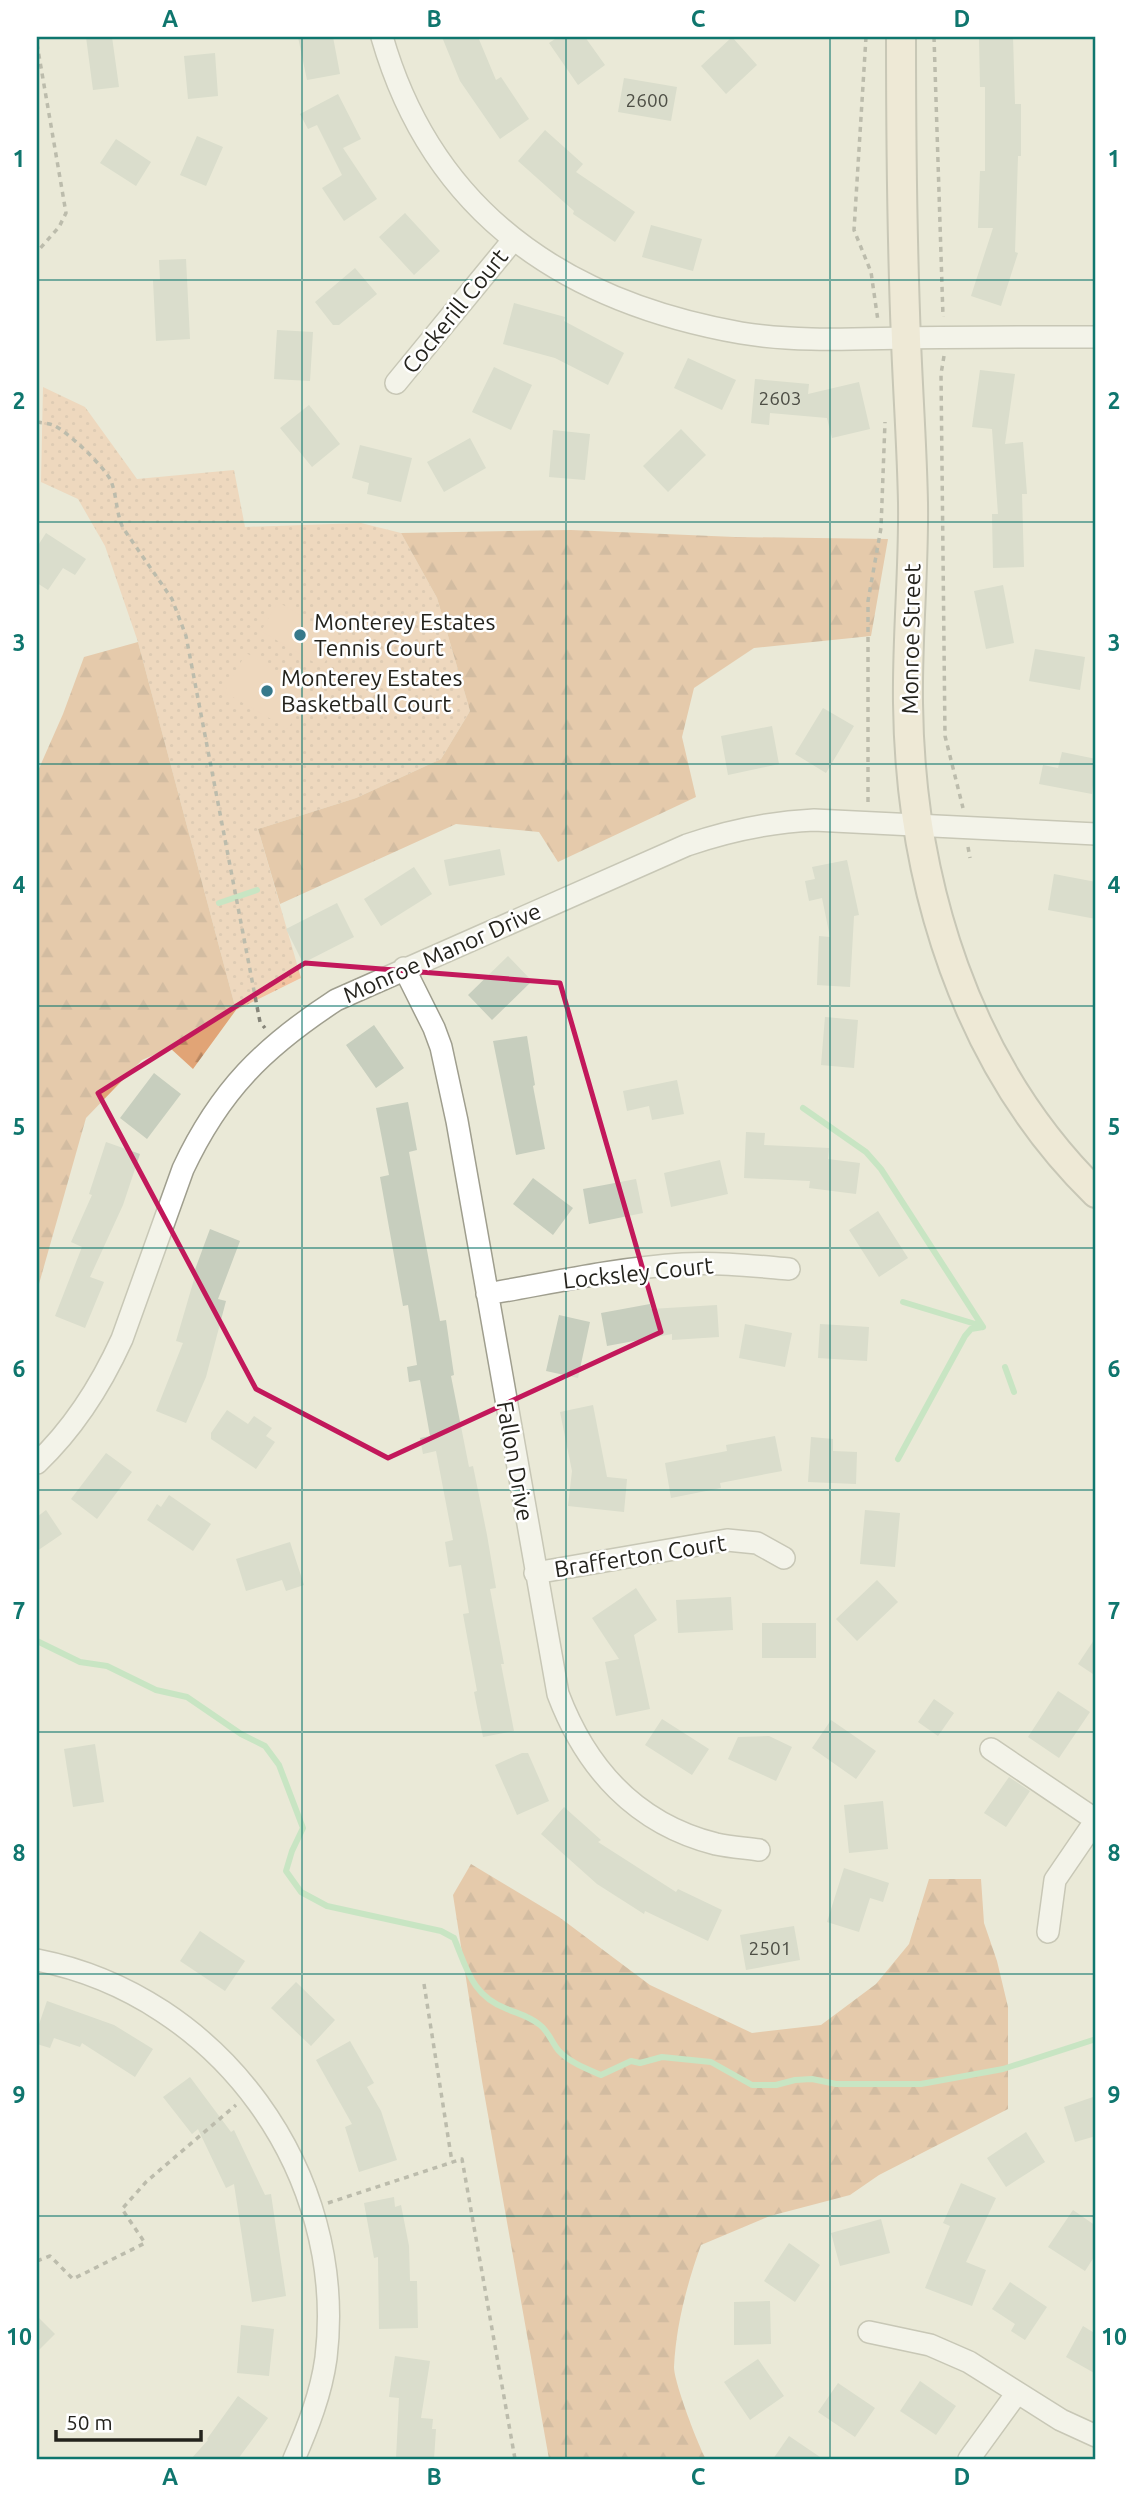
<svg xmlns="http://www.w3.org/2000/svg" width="1133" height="2496" viewBox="0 0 1133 2496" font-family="Ubuntu,sans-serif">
  <defs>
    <pattern id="grass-dots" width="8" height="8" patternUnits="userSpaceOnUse" patternTransform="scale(1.75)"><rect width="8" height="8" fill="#f3c3a0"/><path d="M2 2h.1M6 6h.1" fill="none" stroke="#d0a789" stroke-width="1.8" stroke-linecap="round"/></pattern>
    <pattern id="forest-firs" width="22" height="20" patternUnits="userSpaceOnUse" patternTransform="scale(1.75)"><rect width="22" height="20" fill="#e1a476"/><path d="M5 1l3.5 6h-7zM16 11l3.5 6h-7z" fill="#b68560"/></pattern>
  </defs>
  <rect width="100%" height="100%" fill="#eae9d7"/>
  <!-- grass -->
  <path fill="url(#grass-dots)" d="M43,387l42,20 52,72 97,-9 11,57 116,-4 40,10 36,65 33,113 -29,48 -85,39 -98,31 43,149 -65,32 -98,-368 -33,-96 -27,-47 -37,-17z"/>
  <!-- forest -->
  <path fill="url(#forest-firs)" d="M571,530l164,7 153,2 -17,97 -117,12 -60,40 -12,49 14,60 -138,65 -19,-30 -83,-8 -176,80 -22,-75 98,-31 85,-39 29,-48 -33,-113 -36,-65z
    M138,642l98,368 -43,59 -23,-21 -28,12 -56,58 -49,173v-518l26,-59 21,-57z
    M471,1864l88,53 91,68 102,48 69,-8 55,-41 33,-40 20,-65h52l3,44 13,38 11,46v102l-129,66 -29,20 -80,21 -69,29c-14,39 -25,80 -27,122 0,15 24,78 32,92h-157l-67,-378 -29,-186z"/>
  <!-- garden -->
  <path fill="#f3c3a0" d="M278,602l61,36 -17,29 -61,-36z
    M246,653l64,37 -22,39 -64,-37z"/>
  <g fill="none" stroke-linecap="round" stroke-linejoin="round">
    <!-- stream -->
    <path stroke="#a1dfac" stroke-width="6" d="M219,903l38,-13
      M803,1108l63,44 15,17 102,158
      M903,1302l79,24
      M1005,1367l9,25
      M898,1459l67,-123 6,-7 12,-2
      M37,1641l43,21 27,4 49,24 31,7 54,37 24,12 14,19 24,63 -11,23 -6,20 15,21 26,14 114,25 13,7c13,31 18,58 53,71 12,5 22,7 33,16 9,7 12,18 19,26 10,11 28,18 42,24l30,-14 9,2 22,-6 49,5 41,23h24l19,-5 17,-1 24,5h85l82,-15 93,-30"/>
  </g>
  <!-- building -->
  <path fill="#c7cebe" d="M86,37h26l7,50 -26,3z
    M298,37h35l7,37 -33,6z
    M442,37h36l18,43 5,-3 28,42 -29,20 -40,-58z
    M558,37h27l20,28 -27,20 -29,-42z
    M732,37l25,28 -31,29 -25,-28z
    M979,37h34l2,67h6v52h-3l-3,96 3,1 -17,53 -30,-10 22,-68h-15l2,-57h5v-84h-5z
    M215,53l3,43 -30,3 -4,-43z
    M624,78l53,9 -6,34 -53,-9z
    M338,94l23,45 -18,9 34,51 -33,22 -22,-33 20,-13 -25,-50 -9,4 -8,-15z
    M545,130l38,34 -7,8 59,40 -20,30 -42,-28 1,-3 -56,-50z
    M197,136l26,11 -17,39 -26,-11z
    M116,139l35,23 -15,24 -36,-23z
    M405,213l35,38 -26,24 -35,-38z
    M651,225l51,14 -9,32 -51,-14z
    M186,259l4,80 -34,2 -3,-61h7l-1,-20z
    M355,268l22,26 -38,31h-6l-18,-23z
    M514,303l51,14 -1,4 60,32 -16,32 -53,-27 -52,-14z
    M277,330l36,2 -3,49 -36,-2z
    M688,358l48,22 -14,30 -48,-22z
    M494,367l38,18 -21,45 -39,-18z
    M980,370l35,4 -10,70 18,-2 4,52h-5l2,73 -31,1 -1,-54h6l-6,-85 -20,-2z
    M755,379l54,5 -1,10 51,-12 11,47 -38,9 -5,-20 -57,-5 -1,12 -18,-2z
    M309,405l31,39 -28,23 -32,-39z
    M681,429l25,26 -38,37 -25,-26z
    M553,430l37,4 -5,46 -36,-3z
    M470,438l16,30 -42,24 -17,-30z
    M360,445l52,13 -11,44 -34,-8 2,-11 -17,-5z
    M46,533l40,26 -11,16 -12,-7 -15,22 -11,-7v-36z
    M1003,585l11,58 -28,6 -12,-58z
    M1035,649l50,8 -5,33 -51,-9z
    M823,708l31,18 -28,47 -31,-19z
    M772,726l7,38 -51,11 -7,-39z
    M1062,752l34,7 -4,35 -53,-10 4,-19 15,3z
    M500,849l5,26 -56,11 -5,-26z
    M847,860l12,55 -5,1 -4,71 -33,-2 2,-49 11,1 -8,-39 -13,3 -4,-20 10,-2 -3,-12z
    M414,867l18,27 -51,32 -17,-27z
    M1054,874l42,8v37l-48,-9z
    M337,903l17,34 -51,26 -17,-34z
    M508,956l24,25 -40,39 -24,-25z
    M825,1017l33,3 -4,48 -33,-3z
    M374,1025l30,43 -28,20 -30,-43z
    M527,1036l8,49 -2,1 12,63 -29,6 -23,-114z
    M154,1073l27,21 -34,45 -27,-21z
    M677,1080l7,34 -32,6 -3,-14 -22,5 -4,-20z
    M408,1102l9,48 -8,2 31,169 6,-1 8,55 -3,1 18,91 4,-1 14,69 9,53 -6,1 14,75h-3l13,67 -31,6 -9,-45 3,-1 -14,-77 6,-1 -8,-48 -12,2 -4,-25 8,-2 -17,-89 -13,3 -3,-16 10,-2 -10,-56 -11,2 -2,-15 10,-2 -9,-60 -5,1 -23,-129 9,-2 -13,-67z
    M746,1132l19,1 -1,12 65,3 -1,11 32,4 -4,31 -47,-6 1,-7 -66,-3z
    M106,1142l34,12 -17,51 -33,72 14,5 -19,46 -30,-12 27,-69 -11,-5 21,-47 -3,-1z
    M720,1160l8,34 -57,13 -7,-34z
    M533,1178l40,30 -20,27 -40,-31z
    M636,1179l7,34 -54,11 -6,-35z
    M878,1211l30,47 -29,19 -30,-47z
    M210,1229l30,12 -22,58 8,2 -20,76 -20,46 -30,-12 27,-68 -7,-2 19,-65 -2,-1z
    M650,1304l1,5 66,-4 2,32 -47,3v-6l-65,12 -6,-33z
    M559,1315l31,7 -12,56 -32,-7z
    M745,1324l47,9 -7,34 -46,-9z
    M820,1324l49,3 -2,34 -49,-3z
    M593,1405l14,72 20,2 -3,33 -56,-6 4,-35 -12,-59z
    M227,1410l21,14 6,-8 18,12 -6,8 9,6 -19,27 -45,-30v-6z
    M775,1436l7,35 -62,12 1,5 -50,10 -6,-35 62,-12 -1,-6z
    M811,1437l22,2v12l24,1 -1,32 -48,-2z
    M106,1453l26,19 -35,47 -26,-20z
    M169,1495l42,29 -18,27 -46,-31 10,-16 4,3z
    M46,1510l16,24 -25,17v-34z
    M865,1510l35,3 -5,54 -35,-3z
    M290,1542l14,43 -18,6 -4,-11 -36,11 -10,-32z
    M877,1580l21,22 -41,39 -21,-22z
    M636,1588l21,32 -23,15 16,74 -34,7 -11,-54 14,-3 -27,-41z
    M731,1597l2,33 -55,3 -2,-33z
    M762,1623h54v35h-54z
    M1096,1637v39l-18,-12z
    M1058,1691l32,21 -31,46 -31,-21z
    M934,1699l20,14 -16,23 -20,-14z
    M662,1719l47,30 -17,26 -47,-30z
    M831,1720l45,31 -20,28 -44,-31z
    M769,1736l23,11 -16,34 -48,-22 10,-22z
    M95,1744l9,58 -31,5 -9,-58z
    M522,1753h6l21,48 -32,14 -22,-50z
    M1009,1777l21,14 -24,36 -22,-14z
    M883,1801l5,48 -39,4 -5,-48z
    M564,1807l37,33 -3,2 78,50 2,-3 44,21 -14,31 -63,-30 -1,3 -47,-30 -56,-50z
    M844,1868l45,15 -6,19 -13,-4 -11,34 -32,-10z
    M794,1926l6,34 -54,10 -6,-35z
    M200,1931l45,30 -20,30 -45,-30z
    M296,1982l39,38 -24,26 -40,-38z
    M47,2001l67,24 39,24 -18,28 -53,-34 -2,4 -26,-9 -4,10 -13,-4v-14z
    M350,2041l24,42 -7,4 14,24 16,49 -38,12 -14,-45 7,-3 -36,-64z
    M190,2077l41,55 3,-2 31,65 6,-1 15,102 -34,6 -18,-118 -8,4 -28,-59 -6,5 -29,-37z
    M1096,2096v40l-21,6 -11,-35z
    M1026,2132l19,30 -39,25 -19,-29z
    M961,2183l35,15 -30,64 20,8 -14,36 -47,-18 25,-62 -7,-3z
    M394,2197l1,10 6,-2 8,41 1,35h7l1,47 -39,1 -1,-72 -4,1 -10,-55z
    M1073,2210l23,16v28l-11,17 -37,-24z
    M881,2219l9,34 -50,13 -9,-33z
    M789,2243l31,22 -25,37 -31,-21z
    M1010,2282l37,25 -22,33 -14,-9 4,-7 -23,-15z
    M770,2301l1,43 -37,1v-43z
    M37,2316l18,18 -18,18z
    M241,2325l33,4 -5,47 -32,-3z
    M1083,2326l13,8v40l-30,-17z
    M395,2356l35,5 -9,57 12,1 -1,10h4l-2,30h-38l3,-61 -10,-1z
    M758,2359l26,37 -34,24 -26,-38z
    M920,2381l36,25 -20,29 -36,-24z
    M838,2383l37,25 -20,29 -37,-25z
    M238,2396l30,22 -30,41h-47l17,-19 -1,-1z
    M789,2436l34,23h-50z"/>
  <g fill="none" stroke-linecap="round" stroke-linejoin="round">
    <!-- street casing -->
    <g stroke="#9f9e8e" stroke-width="24">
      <path id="street" d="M382,37c51,177 184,265 359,296 54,9 110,6 164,5 64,-1 128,-1 191,-1
        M396,383l118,-144
        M404,968l30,60 7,19 16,74 101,573c28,74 78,130 158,150 14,3 29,4 43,6
        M487,1294c64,-11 130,-26 196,-30 35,-2 71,2 106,5
        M37,1463c37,-35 64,-78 85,-124l61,-170c37,-79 81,-122 153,-169l351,-155c41,-14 83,-23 127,-25l282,14
        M535,1573l192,-33 30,3 27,15
        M991,1749l105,71
        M1048,1932l7,-52 41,-60
        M37,1960c183,36 311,213 289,398 -5,36 -18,69 -32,101
        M869,2332l61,13 39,17 92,58 35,16
        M969,2459l48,-66"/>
    </g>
    <!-- secondary casing -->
    <g stroke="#9f9e8e" stroke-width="32">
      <path id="secondary" d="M901,37c0,101 1,202 5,303 2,54 6,109 7,163 1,67 -6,133 -5,200 2,179 58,363 188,490"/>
    </g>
    <!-- path -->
    <path stroke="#868579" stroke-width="3.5" stroke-dasharray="5 5" stroke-linecap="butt" d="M866,37l-12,193 17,42 7,49
      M934,37l9,280
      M37,44l29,169 -7,14 -22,25
      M944,356l-3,18 4,362 18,72
      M37,422c5,1 11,1 16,3 14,6 52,42 58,56 6,15 5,32 12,47l49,71 14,37 74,386 5,6
      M868,802v-201l13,-73 4,-106
      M968,847l2,11
      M424,1984l28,178
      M328,2203l134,-44 53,300
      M37,2261l13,-5 23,23 72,-36 -23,-34 24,-27 90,-77"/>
    <!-- street -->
    <use href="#street" stroke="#fff" stroke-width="21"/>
    <!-- secondary -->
    <use href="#secondary" stroke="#f4e8d4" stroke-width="28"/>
  </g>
  <!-- marked area -->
  <path d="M0 0H1133V2496H0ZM305,963l255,20 101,349 -273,126 -132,-69 -158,-296z" fill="#eae9d7" fill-opacity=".55" fill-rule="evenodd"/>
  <path fill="none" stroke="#c2185b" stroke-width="5" stroke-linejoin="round" d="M305,963l255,20 101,349 -273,126 -132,-69 -158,-296z"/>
  <!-- grid -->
  <path fill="none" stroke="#0f766e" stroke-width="2" stroke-opacity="0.55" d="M302,37v2422M566,37v2422M830,37v2422M37,280h1059M37,522h1059M37,764h1059M37,1006h1059M37,1248h1059M37,1490h1059M37,1732h1059M37,1974h1059M37,2216h1059"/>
  <!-- markers -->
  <g fill="#37798b" stroke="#fff" stroke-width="2.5">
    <circle cx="300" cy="635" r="7"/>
    <circle cx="267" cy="691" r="7"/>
  </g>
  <g text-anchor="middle" stroke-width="5" stroke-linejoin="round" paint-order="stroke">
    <!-- number labels -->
    <g font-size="19" fill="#4d4e45">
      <text x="647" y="107">2600</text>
      <text x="780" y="405">2603</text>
      <text x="770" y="1955">2501</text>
    </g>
    <!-- street labels -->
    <g font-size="23" fill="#24231d" stroke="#fff">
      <text transform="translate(455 311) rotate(-51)" y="8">Cockerill Court</text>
      <text transform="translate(911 639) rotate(-89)" y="8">Monroe Street</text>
      <text transform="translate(442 953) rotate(-24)" y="8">Monroe Manor Drive</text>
      <text transform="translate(638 1273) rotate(-6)" y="8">Locksley Court</text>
      <text transform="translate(515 1461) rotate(80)" y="8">Fallon Drive</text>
      <text transform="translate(640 1556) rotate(-9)" y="8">Brafferton Court</text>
    </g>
    <!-- poi labels -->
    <g font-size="23" fill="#24231d" stroke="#fff" text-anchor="start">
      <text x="314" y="630">Monterey Estates<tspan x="314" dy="26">Tennis Court</tspan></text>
      <text x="281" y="686">Monterey Estates<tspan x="281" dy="26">Basketball Court</tspan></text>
    </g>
  </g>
  <!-- border -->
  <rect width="1133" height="2496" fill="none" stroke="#ffffff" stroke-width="77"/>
  <!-- scale -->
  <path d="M56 2430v10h145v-10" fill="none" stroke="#24231d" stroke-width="3.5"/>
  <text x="66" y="2430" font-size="21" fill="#24231d" stroke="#ffffff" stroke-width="5" paint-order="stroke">50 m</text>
  <rect x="38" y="38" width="1056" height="2420" fill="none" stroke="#0f766e" stroke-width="2.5"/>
  <g font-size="23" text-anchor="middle" font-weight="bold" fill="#0f766e">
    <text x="170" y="27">A</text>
    <text x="434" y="27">B</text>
    <text x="698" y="27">C</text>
    <text x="962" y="27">D</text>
    <text x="19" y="167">1</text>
    <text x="1114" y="167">1</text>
    <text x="19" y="409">2</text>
    <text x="1114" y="409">2</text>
    <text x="19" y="651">3</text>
    <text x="1114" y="651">3</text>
    <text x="19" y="893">4</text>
    <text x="1114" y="893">4</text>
    <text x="19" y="1135">5</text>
    <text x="1114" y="1135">5</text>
    <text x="19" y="1377">6</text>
    <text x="1114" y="1377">6</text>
    <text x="19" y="1619">7</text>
    <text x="1114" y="1619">7</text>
    <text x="19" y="1861">8</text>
    <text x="1114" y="1861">8</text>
    <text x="19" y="2103">9</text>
    <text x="1114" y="2103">9</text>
    <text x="19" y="2345">10</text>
    <text x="1114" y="2345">10</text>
    <text x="170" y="2485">A</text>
    <text x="434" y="2485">B</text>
    <text x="698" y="2485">C</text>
    <text x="962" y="2485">D</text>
  </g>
</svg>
